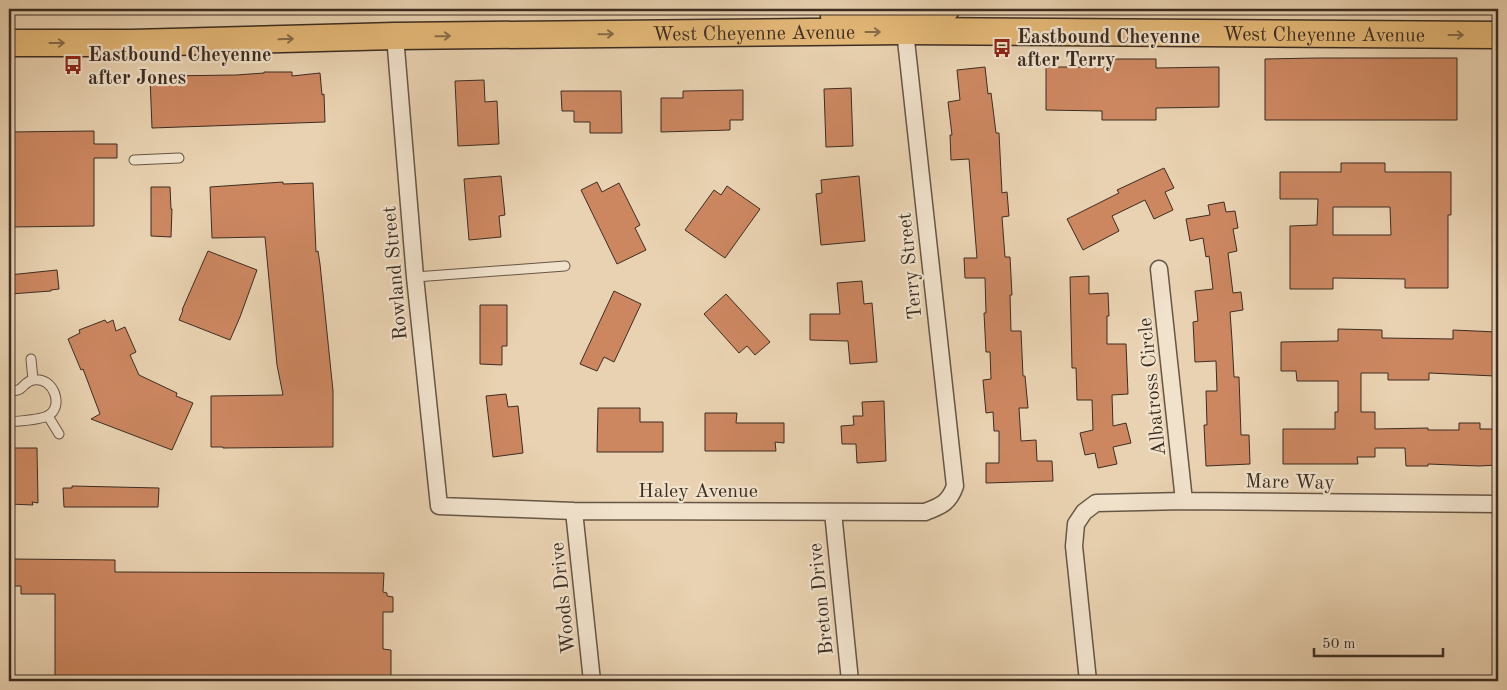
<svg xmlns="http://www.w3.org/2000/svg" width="1507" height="690" viewBox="0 0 1507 690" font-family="'Old Standard TT',serif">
  <rect width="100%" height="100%" fill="#e9d2b1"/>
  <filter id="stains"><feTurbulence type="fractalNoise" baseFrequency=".004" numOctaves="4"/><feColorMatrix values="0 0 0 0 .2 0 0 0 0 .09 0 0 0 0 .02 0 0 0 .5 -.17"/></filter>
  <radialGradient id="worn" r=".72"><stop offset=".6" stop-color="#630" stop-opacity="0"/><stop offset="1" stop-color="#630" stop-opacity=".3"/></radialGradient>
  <!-- building -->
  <path fill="#cc8761" stroke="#3c2d22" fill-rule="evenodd" d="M1317,58h140v62h-192v-61z
    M1111,59h45v9l63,-1v40l-63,1v12h-54v-9l-56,-1v-43h65z
    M985,67l3,27 3,-1 5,40h3l3,60 5,-1 2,24 -7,1 3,40h5l2,38h-2l1,36h10l2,45h2l3,32h-9l2,33 15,-1 1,21h15l1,20 -67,2v-20h13v-32h-5l-1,-19 -7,1 -3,-33 8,-1 -1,-27h-4l-2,-39h2l-1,-35h-20l-1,-20h13l-8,-99 -18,1 -1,-25h2l-4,-33 12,-2 -3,-30z
    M264,72h28v4l28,-3 2,22 2,-1 1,28 -173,6 -2,-51h13v-1l73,-1 28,-2z
    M484,80l1,22 12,-1 2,43 -41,2 -3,-65z
    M851,88l2,58 -27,1 -2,-58z
    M743,90v30h-13v10l-69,2v-34h22v-7z
    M561,91h60l1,42h-32v-11h-16v-11h-12z
    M94,131v13h23v14h-23v68l-85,1v-95z
    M1341,163h44v9h66v43h-3v73h-43v-9l-72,-1v11h-43v-63l27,-1 1,-26h-38v-27h61zM1333,207h57l1,28h-58z
    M1164,168l10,20 -9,4 8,18 -19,9 -9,-19 -33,16 7,15 -36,19 -16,-31 52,-26 -2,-3z
    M501,176l4,39 -6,1 2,21 -32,3 -5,-61z
    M859,176l6,65 -44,4 -5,-51 6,-1 -1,-13z
    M283,182v2l30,-1 3,69 2,-1 2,13 13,127v56l-110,1v-1h-12v-51l72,-1 -6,-30 -12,-128 -53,1 -2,-51z
    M597,182l5,10 17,-9 21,42 -5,3 11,22 -29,14 -36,-74z
    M727,186l33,23 -35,49 -40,-28 29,-40 7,5z
    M151,187h19l1,22h1l-1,28 -20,-1z
    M1224,202l2,10 9,-1 3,17 -5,1 4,22 -9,2 5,40 8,-1 2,18 -13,2 2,28 2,37h5l2,58h8l1,29 -44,2 -2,-41h3l-1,-34h11l-1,-30 -21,1 -2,-40 5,-1 -3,-30 18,-2 -4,-33 -3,1 -3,-19 -13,3 -4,-22 24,-4 -2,-10z
    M208,251l49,19 -17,47 -10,23 -51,-20 4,-10h-1z
    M57,270l2,19 -8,1v1l-41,3 -1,-19z
    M1089,276v18l19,-1 1,23h-2v28h19l2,50 -16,1 1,31 13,-3 5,20 -18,4 4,17 -19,4 -3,-15 -10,2 -5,-22 13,-3 -1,-30h-15l-1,-32h-4l-2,-91z
    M862,281l2,23 8,-1 5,59 -27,2 -2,-23 -38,-1v-26h30l-3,-31z
    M614,291l27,13 -27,58 -10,-5 -7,14 -17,-7z
    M726,294l44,48 -15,13 -8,-9 -8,7 -35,-39z
    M480,305h27v41h-5v19l-22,-1z
    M105,320l2,3 6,-3 3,11 9,-4 11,25 -6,3 9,20 38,18 -1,3 17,7 -21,47 -81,-31 9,-5 -17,-45 -2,1 -13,-31 12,-6 -1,-3z
    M1338,329l44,1v8l71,1v-9l44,2 -2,44 -66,-3v7h-41v-7h-27v39h14v17l53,-1v2h31v-7h21v6h18v36l-19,1 -51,-2v2h-22l-1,-18h-30v9h-18l1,7h-75v-35h52v-17h3v-31h-41l-1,-10h-15v-29l57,-1z
    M506,394l2,13 10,-1 5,47 -30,4 -7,-61z
    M884,401l2,60 -29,2 -1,-19h-14l-1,-18 13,-1 -1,-9h10l-1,-14z
    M598,408h42v14h23v30h-66z
    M705,413h32l-1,10h48v20l-9,-1 1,9h-71z
    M12,448h25l1,55 -6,-1 1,3 -24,-1v-55h3z
    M72,486l87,2 -1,19h-94l-1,-19h9z
    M12,559l103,1v12l269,1 -1,19 4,1v3l6,1v15h-10v37l8,1v31h-336v-87h-34v-8h-10z"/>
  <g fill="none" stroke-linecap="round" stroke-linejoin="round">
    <!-- service casing -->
    <g stroke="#675646" stroke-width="11">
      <path id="service" d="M134,160l45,-2
        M415,277l150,-11
        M31,359l2,21
        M9,391c3,0 8,0 11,-2 4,-3 7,-8 13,-9 21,-4 32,28 14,36 -7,4 -29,5 -38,6
        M48,416l11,18"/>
    </g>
    <!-- minor casing -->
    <g stroke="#675646" stroke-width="19">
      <path id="minor" d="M395,36l20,241 24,229 135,5 351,1c16,-6 24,-9 30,-26l-50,-455
        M1159,269l25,232
        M574,511l18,170
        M833,512l17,169
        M1088,681l-14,-135 2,-22 8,-12 12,-9 88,-2 314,3"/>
    </g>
    <!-- primary casing -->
    <g stroke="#3c2d22" stroke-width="29">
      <g id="primary">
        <path d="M834,16l56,-4 5,-3"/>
        <path d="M905,31c12,-23 16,-21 41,-22"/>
        <path id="s1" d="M9,43h123l263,-7 510,-5 593,4"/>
      </g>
    </g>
    <!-- service -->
    <use href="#service" stroke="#f1e2cc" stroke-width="9"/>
    <!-- minor -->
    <use href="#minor" stroke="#f1e2cc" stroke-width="16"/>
    <!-- primary -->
    <use href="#primary" stroke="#e4b978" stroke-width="26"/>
  </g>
  <!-- one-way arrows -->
  <defs><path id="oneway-shaft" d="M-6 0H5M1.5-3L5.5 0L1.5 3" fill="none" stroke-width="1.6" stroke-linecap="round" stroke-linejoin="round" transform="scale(1.25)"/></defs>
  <g stroke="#886c49">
    <use href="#oneway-shaft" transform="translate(873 32)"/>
    <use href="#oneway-shaft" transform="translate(606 34) rotate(-1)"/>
    <use href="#oneway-shaft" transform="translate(1456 35)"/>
    <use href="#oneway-shaft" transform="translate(443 36) rotate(-1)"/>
    <use href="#oneway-shaft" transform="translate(286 39) rotate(-2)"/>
    <use href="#oneway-shaft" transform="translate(57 43)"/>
  </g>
  <!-- icons -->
  <defs>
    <g id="bus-bare" transform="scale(1.5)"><path d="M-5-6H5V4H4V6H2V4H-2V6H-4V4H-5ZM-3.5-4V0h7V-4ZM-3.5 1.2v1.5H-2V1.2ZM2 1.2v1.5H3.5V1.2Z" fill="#8f2418" stroke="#f1e2cc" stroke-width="2.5" paint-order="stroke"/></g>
  </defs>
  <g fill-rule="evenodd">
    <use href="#bus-bare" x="1002" y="48"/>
    <use href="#bus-bare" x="73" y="65"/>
  </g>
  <g text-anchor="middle" stroke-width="4.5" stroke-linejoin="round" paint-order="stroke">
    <!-- street labels -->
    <g font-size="20" fill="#3c2d22" stroke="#f1e2cc">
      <text dy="7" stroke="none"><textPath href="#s1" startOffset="745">West Cheyenne Avenue</textPath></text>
      <text dy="7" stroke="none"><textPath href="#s1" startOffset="1315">West Cheyenne Avenue</textPath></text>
      <text transform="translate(909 266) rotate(-96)" y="7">Terry Street</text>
      <text transform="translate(394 273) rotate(-95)" y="7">Rowland Street</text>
      <text transform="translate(1151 387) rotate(-96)" y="7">Albatross Circle</text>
      <text transform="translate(1290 481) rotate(1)" y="7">Mare Way</text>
      <text x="698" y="497">Haley Avenue</text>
      <text transform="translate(562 598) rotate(-96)" y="7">Woods Drive</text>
      <text transform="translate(820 599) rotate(-96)" y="7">Breton Drive</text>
    </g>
    <!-- poi labels -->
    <g font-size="20" font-weight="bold" fill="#3c2d22" stroke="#f1e2cc" text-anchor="start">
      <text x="1017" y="43">Eastbound Cheyenne<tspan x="1017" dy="23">after Terry</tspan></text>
      <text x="88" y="61">Eastbound Cheyenne<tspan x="88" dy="23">after Jones</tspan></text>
    </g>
  </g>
  <!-- margin -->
  <rect width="1507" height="690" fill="none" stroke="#e9d2b1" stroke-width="30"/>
  <rect x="10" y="10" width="1487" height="670" fill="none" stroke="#3c2d22" stroke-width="2.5"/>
  <rect x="15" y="15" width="1477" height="660" fill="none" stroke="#3c2d22"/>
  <!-- scale -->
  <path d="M1314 648v8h129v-8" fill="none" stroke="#3c2d22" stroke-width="2.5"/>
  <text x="1322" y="648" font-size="15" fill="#3c2d22" stroke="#f1e2cc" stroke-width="4" paint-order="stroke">50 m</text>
  <rect width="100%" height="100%" filter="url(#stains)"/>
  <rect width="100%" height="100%" fill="url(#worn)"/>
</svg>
